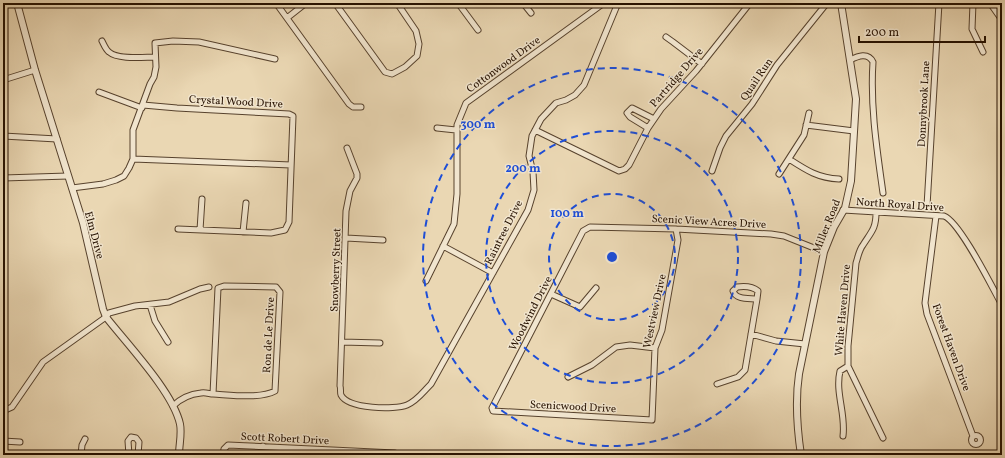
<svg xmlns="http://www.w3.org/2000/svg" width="1005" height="458" viewBox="0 0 1005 458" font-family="Vollkorn,serif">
  <rect width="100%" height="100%" fill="#ead7b3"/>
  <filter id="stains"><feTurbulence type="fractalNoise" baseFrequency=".005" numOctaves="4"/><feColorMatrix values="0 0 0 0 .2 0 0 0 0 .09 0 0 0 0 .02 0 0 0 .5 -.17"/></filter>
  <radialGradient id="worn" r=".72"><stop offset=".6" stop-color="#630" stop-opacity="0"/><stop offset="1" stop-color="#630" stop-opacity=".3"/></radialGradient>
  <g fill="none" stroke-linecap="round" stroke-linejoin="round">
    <!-- minor casing -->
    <g stroke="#57422d" stroke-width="7">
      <path id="minor" d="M276,3l73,101 4,3h8
        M335,3l50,69 7,2 13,-7 12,-11 2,-12 -3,-13 -19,-28
        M458,3l20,27
        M523,3l8,10
        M973,3l-1,26 11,23
        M990,3l12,17
        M287,18l19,-15
        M666,37l7,5 29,22
        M102,41c2,4 4,9 7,11 9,8 35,5 46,5
        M850,60c8,-4 18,-8 23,2 -3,44 4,88 10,131
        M3,80l32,-10
        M99,92l43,16
        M143,105l34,3 112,6 4,2 -4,106 -4,8 -14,3 -93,-4
        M806,125l48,6
        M437,128l19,2
        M648,128l-18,-11 -3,-4 5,-5 22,11
        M535,130l84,41 6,-2 4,-4 19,-37 13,-19 35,-38 54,-68
        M3,136l54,3
        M347,148l10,26v4l-7,13 -4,20 -6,175c1,2 0,7 1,9 7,14 54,15 66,10 10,-4 16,-13 24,-21l97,-174 6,-20 -1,-18 -4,-16 3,-20 9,-17 15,-16 10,-3 9,-5 9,-10 34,-82
        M133,159l158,6
        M789,159c17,11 29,19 50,20
        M712,171l8,-23 6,-12 26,-32 25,-39 50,-62
        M779,174l25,-39 5,-22
        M3,178l65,-2
        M72,188l31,-4 13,-4 8,-4 5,-8 4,-9v-29l17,-46 4,-7 2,-10 -1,-24 18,-2 26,1 76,17
        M927,206l12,-203
        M843,210l101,6c16,6 48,71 58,89
        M876,213c0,16 -5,19 -13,32 -4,5 -5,12 -7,18l-8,83v20l35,72
        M936,216l-11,87 2,11 46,122
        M676,229l2,11 -16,90 -7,18 -3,72 -159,-9 -1,-3 91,-177 7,-4 86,2 95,5 13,2 40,16
        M200,230l2,-31
        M243,232l3,-29
        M346,238l37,2
        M443,246l50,27
        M426,281l28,-57 3,-30v-69l9,-22 138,-100
        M551,294l29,13 16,-19
        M150,305l5,16 13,21
        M751,334l25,7 29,3
        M342,342l38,1
        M568,377l24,-12 24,-18 14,-2 25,3
        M717,384l21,-7 7,-7 12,-71 1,-8c-6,-5 -14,-5 -21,-4l-4,4c3,9 16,7 24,8
        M173,406c7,-7 18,-12 28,-13 4,-1 9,1 12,1 18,1 47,5 62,-3l5,-99 -4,-5 -52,-1 -6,2 -5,106
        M3,411l9,-4 31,-45 63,-45 3,-4 26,-7 34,-4 31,-13 9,-2
        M971.5 440a4.5 4.5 0 1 1 9 0a4.5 4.5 0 1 1-9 0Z
        M843,436c3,-22 -8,-43 -3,-65l8,-5
        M3,441l17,1
        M81,455l1,-10 3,-6
        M129,455l-1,-14 3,-4 5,1 3,4 -1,13
        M223,455l1,-6 4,-4 167,8 6,2
        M263,455v-9
        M305,455v-6"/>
    </g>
    <!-- tertiary casing -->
    <g stroke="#57422d" stroke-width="8">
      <path id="tertiary" d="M17,3l18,67 48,153 20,86 3,8c21,27 67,75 74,107 2,10 -1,21 -1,31
        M801,455c-4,-27 -6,-54 -2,-81l25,-122 10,-25 11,-19 6,-27 5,-82 -15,-96"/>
    </g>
    <!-- minor -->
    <use href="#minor" stroke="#f1e5ce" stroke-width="5"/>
    <!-- tertiary -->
    <use href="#tertiary" stroke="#f1e5ce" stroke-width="6"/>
  </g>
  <!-- distance rings -->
  <g fill="none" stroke="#1d4ed8" stroke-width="2" stroke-dasharray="7 5">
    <circle cx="612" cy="257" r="63"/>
    <circle cx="612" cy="257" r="126"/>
    <circle cx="612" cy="257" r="189"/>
  </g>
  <g text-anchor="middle" stroke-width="3" stroke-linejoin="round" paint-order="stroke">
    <!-- street labels -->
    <g font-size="11" fill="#261100" stroke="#f1e5ce">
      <text transform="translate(503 64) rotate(-36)" y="4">Cottonwood Drive</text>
      <text transform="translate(676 77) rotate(-49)" y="4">Partridge Drive</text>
      <text transform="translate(756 79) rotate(-56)" y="4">Quail Run</text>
      <text transform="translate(236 101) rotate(3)" y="4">Crystal Wood Drive</text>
      <text transform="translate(923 104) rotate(-87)" y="4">Donnybrook Lane</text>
      <text transform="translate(900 204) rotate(4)" y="4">North Royal Drive</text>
      <text transform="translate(709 221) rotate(3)" y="4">Scenic View Acres Drive</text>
      <text transform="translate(826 226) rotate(-68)" y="4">Miller Road</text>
      <text transform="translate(503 232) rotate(-63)" y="4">Raintree Drive</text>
      <text transform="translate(95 235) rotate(75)" y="4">Elm Drive</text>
      <text transform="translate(335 270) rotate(-88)" y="4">Snowberry Street</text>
      <text transform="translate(842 310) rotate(-85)" y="4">White Haven Drive</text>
      <text transform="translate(654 311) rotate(-78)" y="4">Westview Drive</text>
      <text transform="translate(530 313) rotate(-63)" y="4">Woodwind Drive</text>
      <text transform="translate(268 335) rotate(-87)" y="4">Ron de Le Drive</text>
      <text transform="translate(952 347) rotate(70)" y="4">Forest Haven Drive</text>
      <text transform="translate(573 406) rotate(3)" y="4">Scenicwood Drive</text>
      <text transform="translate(285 438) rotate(3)" y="4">Scott Robert Drive</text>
    </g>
  </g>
  <circle cx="612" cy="257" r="6" fill="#1d4ed8" stroke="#f1e5ce" stroke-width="2"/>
  <g font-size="12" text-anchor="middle" font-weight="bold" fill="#1d4ed8" stroke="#f1e5ce" stroke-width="3" stroke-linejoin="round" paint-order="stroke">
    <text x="478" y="128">300 m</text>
    <text x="523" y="172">200 m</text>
    <text x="567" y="217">100 m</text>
  </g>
  <!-- margin -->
  <rect width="1005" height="458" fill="none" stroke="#ead7b3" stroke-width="16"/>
  <rect x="4" y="4" width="997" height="450" fill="none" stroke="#261100" stroke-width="2"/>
  <rect x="8" y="8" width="989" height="442" fill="none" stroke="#261100"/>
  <!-- scale -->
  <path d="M859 36v6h126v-6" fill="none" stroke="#261100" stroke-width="2"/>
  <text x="865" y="36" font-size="12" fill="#261100" stroke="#f1e5ce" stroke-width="3" paint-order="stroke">200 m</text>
  <rect width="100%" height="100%" filter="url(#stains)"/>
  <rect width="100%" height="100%" fill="url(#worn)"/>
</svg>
